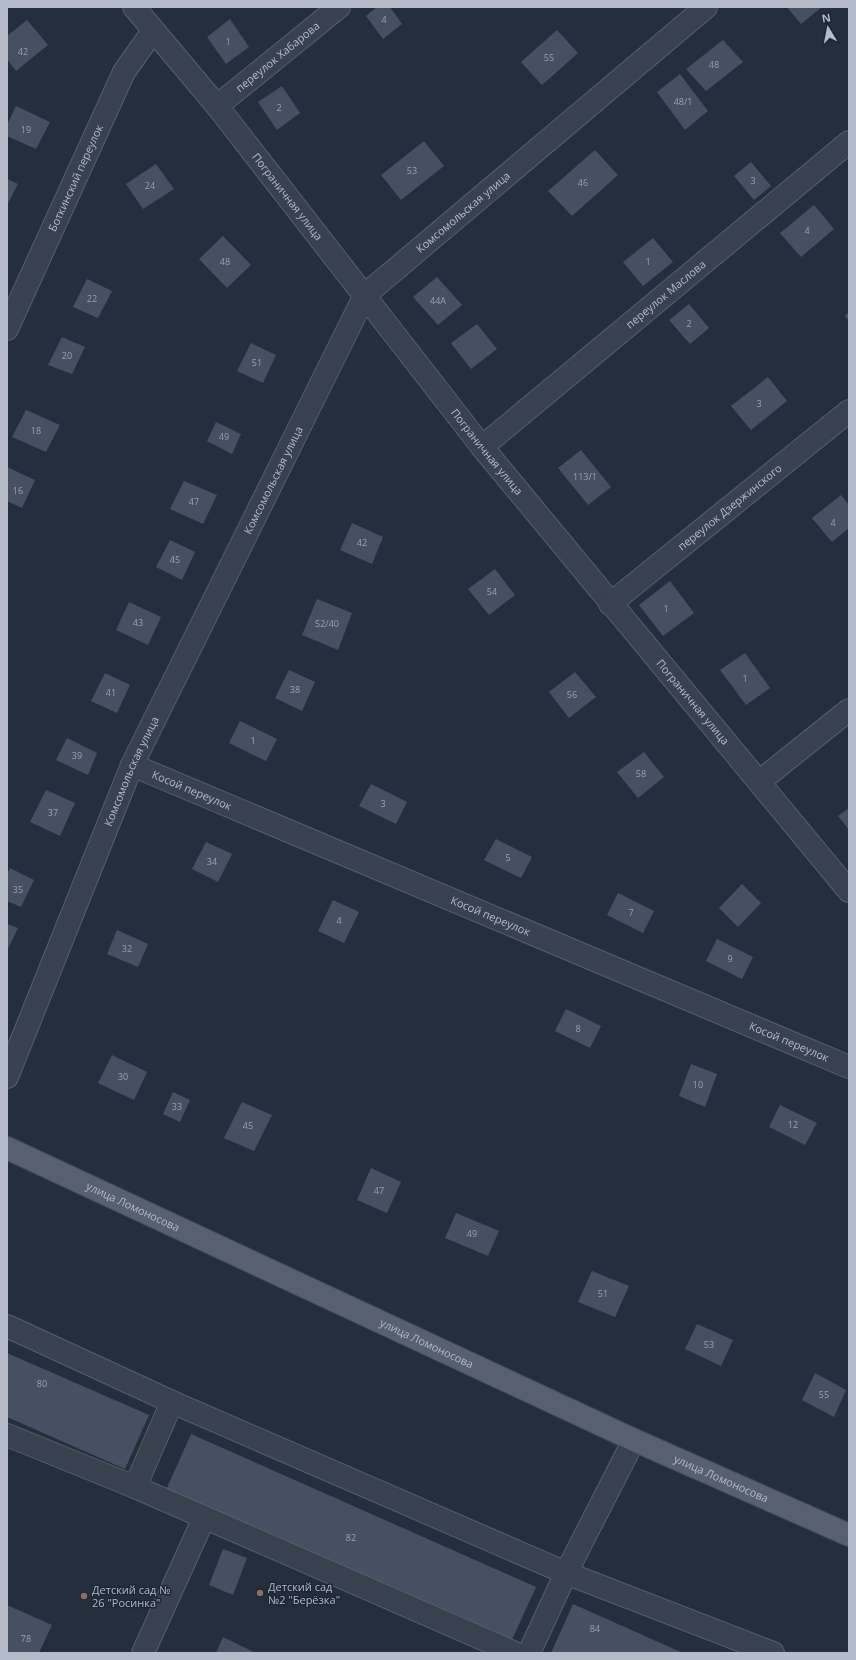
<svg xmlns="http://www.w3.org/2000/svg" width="856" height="1660" viewBox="0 0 856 1660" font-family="'Open Sans',sans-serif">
  <rect width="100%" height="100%" fill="#242f3e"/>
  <!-- building -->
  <path fill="#455162" d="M377,7h13l12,17 -19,15 -17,-23z
    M787,7h35l-21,17z
    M230,19l19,28 -23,17 -19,-27z
    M27,20l21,25 -32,26 -9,-12v-23z
    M557,30l21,23 -36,32 -21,-23z
    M723,40l20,22 -37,29 -20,-22z
    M680,74l28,37 -23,19 -28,-38z
    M282,86l18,27 -23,17 -19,-28z
    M16,106l34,16 -14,27 -29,-13v-11z
    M424,141l20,25 -43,34 -20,-25z
    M595,150l23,25 -46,41 -24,-25z
    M751,162l20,24 -17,14 -20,-24z
    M156,164l18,25 -31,20 -17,-25z
    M7,179l11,5 -11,21z
    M814,205l20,24 -33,28 -21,-24z
    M223,236l28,29 -24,23 -28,-29z
    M653,238l20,24 -30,24 -20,-24z
    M437,277l25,28 -24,20 -25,-28z
    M87,279l25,12 -14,27 -25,-11z
    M689,304l20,24 -19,16 -21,-24z
    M849,312v9l-4,-5z
    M477,324l20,25 -26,20 -20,-26z
    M62,337l23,10 -13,27 -24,-9z
    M251,343l25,12 -13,28 -26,-12z
    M768,377l19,24 -36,29 -20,-24z
    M26,410l34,15 -14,27 -34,-15z
    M216,422l25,12 -9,20 -25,-13z
    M581,450l30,37 -23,18 -30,-37z
    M7,467l28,13 -13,28 -15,-7z
    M184,481l33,14 -14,29 -33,-15z
    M841,495l8,10v23l-17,14 -20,-24z
    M352,523l31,14 -11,27 -32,-14z
    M170,540l25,12 -13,28 -26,-13z
    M495,569l20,26 -26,20 -21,-26z
    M670,581l24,32 -31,23 -24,-31z
    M317,599l35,14 -14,37 -36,-15z
    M129,602l32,15 -13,28 -32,-15z
    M745,653l25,35 -24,17 -26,-35z
    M289,670l26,12 -13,29 -27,-13z
    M575,672l21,25 -27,21 -20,-26z
    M105,673l25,12 -13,28 -26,-12z
    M240,721l37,18 -11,22 -37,-18z
    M67,738l30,15 -9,22 -32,-15z
    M644,752l20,25 -26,21 -21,-26z
    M371,784l36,18 -11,22 -37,-18z
    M46,790l29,13 -15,33 -30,-14z
    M849,808v22l-11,-14z
    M496,839l36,18 -11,21 -37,-18z
    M206,842l26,12 -14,28 -26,-13z
    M10,868l24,12 -13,27 -14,-6v-27z
    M742,884l19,19 -23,24 -19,-19z
    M618,893l36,18 -11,22 -36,-18z
    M333,900l26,12 -15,31 -26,-12z
    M7,924l11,4 -11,23z
    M117,930l31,14 -10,23 -31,-13z
    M717,939l36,18 -11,22 -36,-18z
    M566,1009l35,17 -11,22 -35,-17z
    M112,1055l35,17 -13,28 -36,-17z
    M691,1064l26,10 -12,33 -26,-11z
    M173,1092l17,8 -10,22 -17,-8z
    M242,1102l30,13 -18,36 -30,-13z
    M780,1105l37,18 -12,22 -36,-18z
    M371,1168l30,14 -14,31 -30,-13z
    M456,1213l43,18 -11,25 -43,-18z
    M592,1271l37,15 -14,31 -37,-15z
    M697,1324l36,16 -12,26 -36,-17z
    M7,1353l142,62 -24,54 -118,-52z
    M815,1373l31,17 -12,27 -32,-17z
    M191,1434l345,153 -25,55 -345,-152z
    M223,1549l24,9 -14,37 -24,-10z
    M573,1604l110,49h-132z
    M7,1605l45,20 -13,28h-32z
    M223,1637l33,16h-40z"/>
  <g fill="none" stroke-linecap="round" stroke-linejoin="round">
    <!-- minor casing -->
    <g stroke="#565f6c" stroke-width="24">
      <g id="minor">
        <path id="s1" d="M134,7l83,99 265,341 367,444"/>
        <path id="s2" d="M217,106l122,-99"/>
        <path id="s3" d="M7,329l117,-257 29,-41"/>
        <path id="s4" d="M482,447l367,-305"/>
        <path id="s5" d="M610,604l239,-193"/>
        <path id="s6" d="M132,765l717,302"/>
        <path d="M760,781l89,-71"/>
        <path id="s7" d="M7,1077l125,-312 233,-470 341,-288"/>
        <path d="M7,1326l165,76 394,171 207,80"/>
        <path d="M7,1435l128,52 380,166"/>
        <path d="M135,1487l37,-85"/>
        <path d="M143,1653l61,-135"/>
        <path d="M529,1653l37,-80 68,-133"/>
      </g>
    </g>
    <!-- major casing -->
    <g stroke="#414a57" stroke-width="24">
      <g id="major">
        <path id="s8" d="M7,1148l627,292 215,95"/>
      </g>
    </g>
    <!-- minor -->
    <use href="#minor" stroke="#38414e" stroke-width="22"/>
    <!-- major -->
    <use href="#major" stroke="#56606e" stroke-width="22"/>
  </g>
  <!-- markers -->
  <g fill="#8d6e63" stroke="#1d2633" stroke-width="1.5">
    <circle cx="260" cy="1593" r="4"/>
    <circle cx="84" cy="1596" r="4"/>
  </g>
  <g text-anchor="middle" stroke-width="3" stroke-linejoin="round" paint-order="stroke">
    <!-- number labels -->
    <g font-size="9" fill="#98a1af">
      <text x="384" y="23">4</text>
      <text x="228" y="45">1</text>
      <text x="23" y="55">42</text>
      <text x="549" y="61">55</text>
      <text x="714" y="68">48</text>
      <text x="683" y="105">48/1</text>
      <text x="279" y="111">2</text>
      <text x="26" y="133">19</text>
      <text x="412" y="174">53</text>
      <text x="753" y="184">3</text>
      <text x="583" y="186">46</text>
      <text x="150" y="189">24</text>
      <text x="807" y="234">4</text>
      <text x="225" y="265">48</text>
      <text x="648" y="265">1</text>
      <text x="92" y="302">22</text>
      <text x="438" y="304">44А</text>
      <text x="689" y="327">2</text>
      <text x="67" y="359">20</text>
      <text x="257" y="366">51</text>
      <text x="759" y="407">3</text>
      <text x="36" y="434">18</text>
      <text x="224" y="440">49</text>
      <text x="585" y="480">113/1</text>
      <text x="18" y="494">16</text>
      <text x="194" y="505">47</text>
      <text x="833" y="526">4</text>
      <text x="362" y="546">42</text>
      <text x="175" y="563">45</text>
      <text x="492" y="595">54</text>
      <text x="666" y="612">1</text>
      <text x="138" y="626">43</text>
      <text x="327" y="627">52/40</text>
      <text x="745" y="682">1</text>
      <text x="295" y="693">38</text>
      <text x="111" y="696">41</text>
      <text x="572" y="698">56</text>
      <text x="253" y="744">1</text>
      <text x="77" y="759">39</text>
      <text x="641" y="777">58</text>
      <text x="383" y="807">3</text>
      <text x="53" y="816">37</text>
      <text x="508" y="861">5</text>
      <text x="212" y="865">34</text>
      <text x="18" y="893">35</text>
      <text x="631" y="916">7</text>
      <text x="339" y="924">4</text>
      <text x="127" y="952">32</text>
      <text x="730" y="962">9</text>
      <text x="578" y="1032">8</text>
      <text x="123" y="1080">30</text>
      <text x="698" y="1088">10</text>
      <text x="177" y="1110">33</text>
      <text x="793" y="1128">12</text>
      <text x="248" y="1129">45</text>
      <text x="379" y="1194">47</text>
      <text x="472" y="1237">49</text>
      <text x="603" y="1297">51</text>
      <text x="709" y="1348">53</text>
      <text x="42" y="1387">80</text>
      <text x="824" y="1398">55</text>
      <text x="351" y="1541">82</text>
      <text x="595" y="1632">84</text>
      <text x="26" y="1642">78</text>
    </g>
    <!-- street labels -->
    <g font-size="11" fill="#b4bcc9" stroke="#1d2633">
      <text dy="4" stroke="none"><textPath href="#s2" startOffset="78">переулок Хабарова</textPath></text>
      <text dy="4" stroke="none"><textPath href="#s3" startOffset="166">Боткинский переулок</textPath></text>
      <text dy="4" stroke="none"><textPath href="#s1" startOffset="244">Пограничная улица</textPath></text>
      <text dy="4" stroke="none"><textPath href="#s7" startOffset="989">Комсомольская улица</textPath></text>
      <text dy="4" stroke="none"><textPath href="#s4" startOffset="239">переулок Маслова</textPath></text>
      <text dy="4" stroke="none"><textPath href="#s1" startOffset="568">Пограничная улица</textPath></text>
      <text dy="4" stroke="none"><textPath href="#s7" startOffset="654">Комсомольская улица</textPath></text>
      <text dy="4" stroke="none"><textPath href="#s5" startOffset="154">переулок Дзержинского</textPath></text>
      <text dy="4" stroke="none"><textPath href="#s1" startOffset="892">Пограничная улица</textPath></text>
      <text dy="4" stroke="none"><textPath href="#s7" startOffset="330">Комсомольская улица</textPath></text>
      <text dy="4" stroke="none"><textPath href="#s6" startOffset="65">Косой переулок</textPath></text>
      <text dy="4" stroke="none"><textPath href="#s6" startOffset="389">Косой переулок</textPath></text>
      <text dy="4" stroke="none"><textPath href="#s6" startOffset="713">Косой переулок</textPath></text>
      <text dy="4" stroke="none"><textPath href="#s8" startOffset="139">улица Ломоносова</textPath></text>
      <text dy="4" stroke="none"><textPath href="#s8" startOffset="463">улица Ломоносова</textPath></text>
      <text dy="4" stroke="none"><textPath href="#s8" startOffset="787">улица Ломоносова</textPath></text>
    </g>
    <!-- poi labels -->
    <g font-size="11" fill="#b4bcc9" stroke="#1d2633" text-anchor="start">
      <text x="268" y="1591">Детский сад<tspan x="268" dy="13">№2 "Берёзка"</tspan></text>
      <text x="92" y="1594">Детский сад №<tspan x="92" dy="13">26 "Росинка"</tspan></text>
    </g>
  </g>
  <!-- border -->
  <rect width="856" height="1660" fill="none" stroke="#b4bcc9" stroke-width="16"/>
  <!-- north arrow -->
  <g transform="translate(828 28) rotate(350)" stroke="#1d2633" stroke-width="3" paint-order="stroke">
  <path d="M0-3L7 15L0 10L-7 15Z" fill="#b4bcc9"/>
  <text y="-6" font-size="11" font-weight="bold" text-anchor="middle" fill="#b4bcc9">N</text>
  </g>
</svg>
